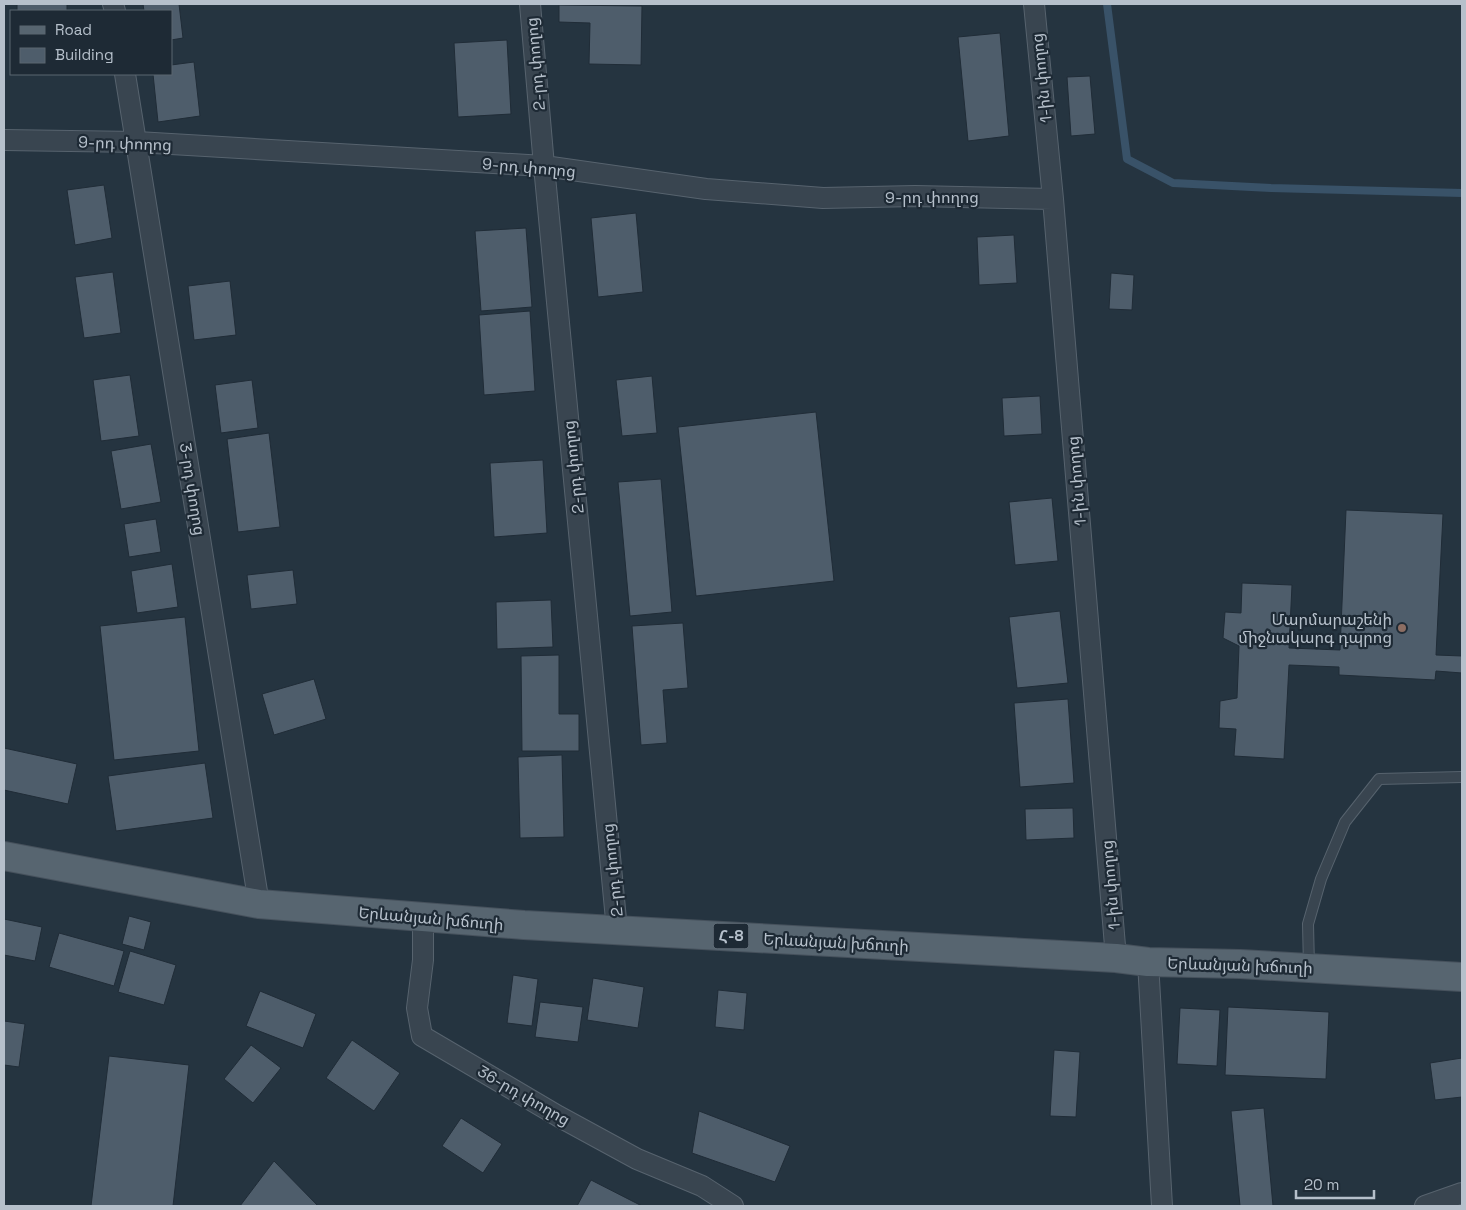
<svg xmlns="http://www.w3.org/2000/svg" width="1466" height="1210" viewBox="0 0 1466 1210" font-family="'Space Grotesk','Noto Sans Armenian',sans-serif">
  <rect width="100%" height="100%" fill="#253440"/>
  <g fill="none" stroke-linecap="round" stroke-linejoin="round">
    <!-- stream -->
    <path stroke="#395268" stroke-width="8" d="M1107,4l20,155 46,24 98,5 191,5"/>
  </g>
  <!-- building -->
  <path fill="#4e5d6b" stroke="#202c37" d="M17,4h50v7h-50z
    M143,4h36l4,34 -12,2v-29h-27z
    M559,5l83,1 -1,59 -52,-1 1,-41 -31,-1z
    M1000,33l9,103 -41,5 -10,-104z
    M507,40l4,74 -53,3 -4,-74z
    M194,62l6,54 -42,6 -5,-48h18v-9z
    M1090,76l5,58 -24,2 -4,-59z
    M104,185l8,53 -37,7 -8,-55z
    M636,213l7,79 -45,5 -7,-79z
    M526,228l6,79 -51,4 -6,-80z
    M1014,235l3,48 -38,2 -2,-48z
    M113,272l8,61 -37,5 -9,-61z
    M1111,273l23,2 -2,35 -23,-1z
    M230,281l6,54 -42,5 -6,-54z
    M530,311l5,80 -51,4 -5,-80z
    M130,375l9,61 -38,5 -8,-61z
    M652,376l5,57 -35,3 -6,-56z
    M252,380l6,48 -37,5 -6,-48z
    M1040,396l2,38 -38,2 -2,-38z
    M816,412l18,169 -138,15 -18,-169z
    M269,433l11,94 -42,5 -11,-93z
    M151,444l10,58 -40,7 -10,-58z
    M543,460l4,73 -53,4 -4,-74z
    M661,479l11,133 -42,4 -12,-134z
    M1052,498l6,63 -43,4 -6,-63z
    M1346,510l97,4 -7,141 26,1v17l-26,-2 -1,9 -96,-5v-8l-50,-2 -5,94 -50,-3 2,-27 -17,-1 1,-27 17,-3 2,-52 -16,-8 2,-26 16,1 1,-30 50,2 -3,63 51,2z
    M156,519l5,33 -32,5 -5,-33z
    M172,564l6,43 -41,6 -6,-42z
    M293,570l4,34 -46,5 -4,-34z
    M551,600l2,47 -56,2 -1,-47z
    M1060,611l8,72 -51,5 -8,-71z
    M185,617l14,134 -85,9 -14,-134z
    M683,623l5,65 -25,2 4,53 -26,2 -9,-119z
    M559,655v59h20v37h-57l-1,-95z
    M314,679l12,40 -52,16 -12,-41z
    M1068,699l6,84 -54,4 -6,-84z
    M4,748l73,16 -9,40 -64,-14z
    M562,755l2,82 -44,1 -2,-81z
    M205,763l8,55 -97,13 -8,-55z
    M1073,808l1,30 -48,2 -1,-31z
    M129,916l22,6 -7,28 -22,-6z
    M4,919l38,8 -7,34 -31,-6z
    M59,933l65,18 -10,35 -65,-19z
    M130,951l46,14 -12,40 -46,-13z
    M513,975l25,4 -6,47 -25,-3z
    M593,978l51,9 -6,41 -51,-8z
    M718,990l29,3 -3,37 -29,-3z
    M260,991l56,23 -13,34 -57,-22z
    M540,1002l43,5 -5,35 -43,-5z
    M1228,1007l101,5 -3,67 -101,-4z
    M1180,1008l40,2 -3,56 -40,-2z
    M4,1021l21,3 -6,43 -15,-2z
    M352,1040l48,33 -26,38 -48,-33z
    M251,1045l30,23 -28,35 -29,-24z
    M1054,1050l26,2 -4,65 -26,-1z
    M109,1056l80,9 -16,141h-82z
    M1462,1058v39l-27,3 -5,-37z
    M1264,1108l9,98h-33l-9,-95z
    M699,1111l91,35 -15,36 -83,-29z
    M461,1118l41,26 -19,29 -41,-27z
    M274,1161l44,45h-78z
    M591,1180l51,26h-65z"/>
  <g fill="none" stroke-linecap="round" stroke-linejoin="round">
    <!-- lane casing -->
    <g stroke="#57636e" stroke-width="12">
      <path id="lane" d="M1309,967l-1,-43 13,-45 24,-57 34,-43 83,-2"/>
    </g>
    <!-- street casing -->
    <g stroke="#57636e" stroke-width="22">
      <path id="street" d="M113,4l2,7
        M530,4l14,162 73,764
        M1034,4l19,195 63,759
        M125,74l134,830
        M4,140l133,2 407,24 162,23 117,9 92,-2 138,3
        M423,917v43l-6,48 5,28 136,80 79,43 65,27 31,20
        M1148,962l14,244
        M1425,1206l37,-13"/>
    </g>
    <!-- primary casing -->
    <g stroke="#46515c" stroke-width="30">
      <path id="primary" d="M4,856l255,48 265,21 592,33 32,4 92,2 222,13"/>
    </g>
    <!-- lane -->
    <use href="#lane" stroke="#394550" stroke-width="10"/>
    <!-- street -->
    <use href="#street" stroke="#394550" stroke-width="20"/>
    <!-- primary -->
    <use href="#primary" stroke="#576570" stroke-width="28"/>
  </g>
  <!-- markers -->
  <circle fill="#8d6e63" stroke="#1e2a35" stroke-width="2" cx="1402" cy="628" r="5"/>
  <g text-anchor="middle" stroke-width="4.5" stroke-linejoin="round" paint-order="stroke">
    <!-- shield labels -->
    <rect fill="#1e2a35" stroke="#88939e" stroke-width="1" x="713.5" y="923.5" width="35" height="25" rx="4"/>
    <g font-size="15" font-weight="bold" fill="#b6c0cb">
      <text x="731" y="941">Հ-8</text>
    </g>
    <!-- street labels -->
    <g font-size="16" fill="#b6c0cb" stroke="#1e2a35">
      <text transform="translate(535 64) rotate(-95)" y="6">2-րդ փողոց</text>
      <text transform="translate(1041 78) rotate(-96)" y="6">1-ին փողոց</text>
      <text transform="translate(125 143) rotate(2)" y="6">9-րդ փողոց</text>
      <text transform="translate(529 167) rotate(5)" y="6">9-րդ փողոց</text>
      <text x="932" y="203">9-րդ փողոց</text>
      <text transform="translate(573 467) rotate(-96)" y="6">2-րդ փողոց</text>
      <text transform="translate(1076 481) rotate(-95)" y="6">1-ին փողոց</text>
      <text transform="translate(193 489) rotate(81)" y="6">3-րդ փողոց</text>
      <text transform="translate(612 870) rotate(-96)" y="6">2-րդ փողոց</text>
      <text transform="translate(1110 885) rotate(-95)" y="6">1-ին փողոց</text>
      <text transform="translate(431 918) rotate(5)" y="6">Երևանյան խճուղի</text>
      <text transform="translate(836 942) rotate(3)" y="6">Երևանյան խճուղի</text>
      <text transform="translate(1240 965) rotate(2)" y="6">Երևանյան խճուղի</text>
      <text transform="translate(524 1095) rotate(30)" y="6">36-րդ փողոց</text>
    </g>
    <!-- poi labels -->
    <g font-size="16" fill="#b6c0cb" stroke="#1e2a35" text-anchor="end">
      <text x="1392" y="625">Մարմարաշենի<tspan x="1392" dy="18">միջնակարգ դպրոց</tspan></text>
    </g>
  </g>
  <!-- border -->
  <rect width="1466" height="1210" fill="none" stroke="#b6c0cb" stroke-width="10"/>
  <!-- legend -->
  <rect x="10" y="10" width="162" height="65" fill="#1e2a35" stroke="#5b6671"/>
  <rect x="20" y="26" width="25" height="8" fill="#576570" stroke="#5b6671"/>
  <text x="55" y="35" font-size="15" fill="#b6c0cb">Road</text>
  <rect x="20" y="48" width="25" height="15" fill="#4e5d6b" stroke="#5b6671"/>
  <text x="55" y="60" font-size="15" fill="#b6c0cb">Building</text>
  <!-- scale -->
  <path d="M1296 1190v8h78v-8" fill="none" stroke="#b6c0cb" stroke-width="2.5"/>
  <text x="1304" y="1190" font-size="15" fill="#b6c0cb" stroke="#1e2a35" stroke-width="4" paint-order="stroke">20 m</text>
</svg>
